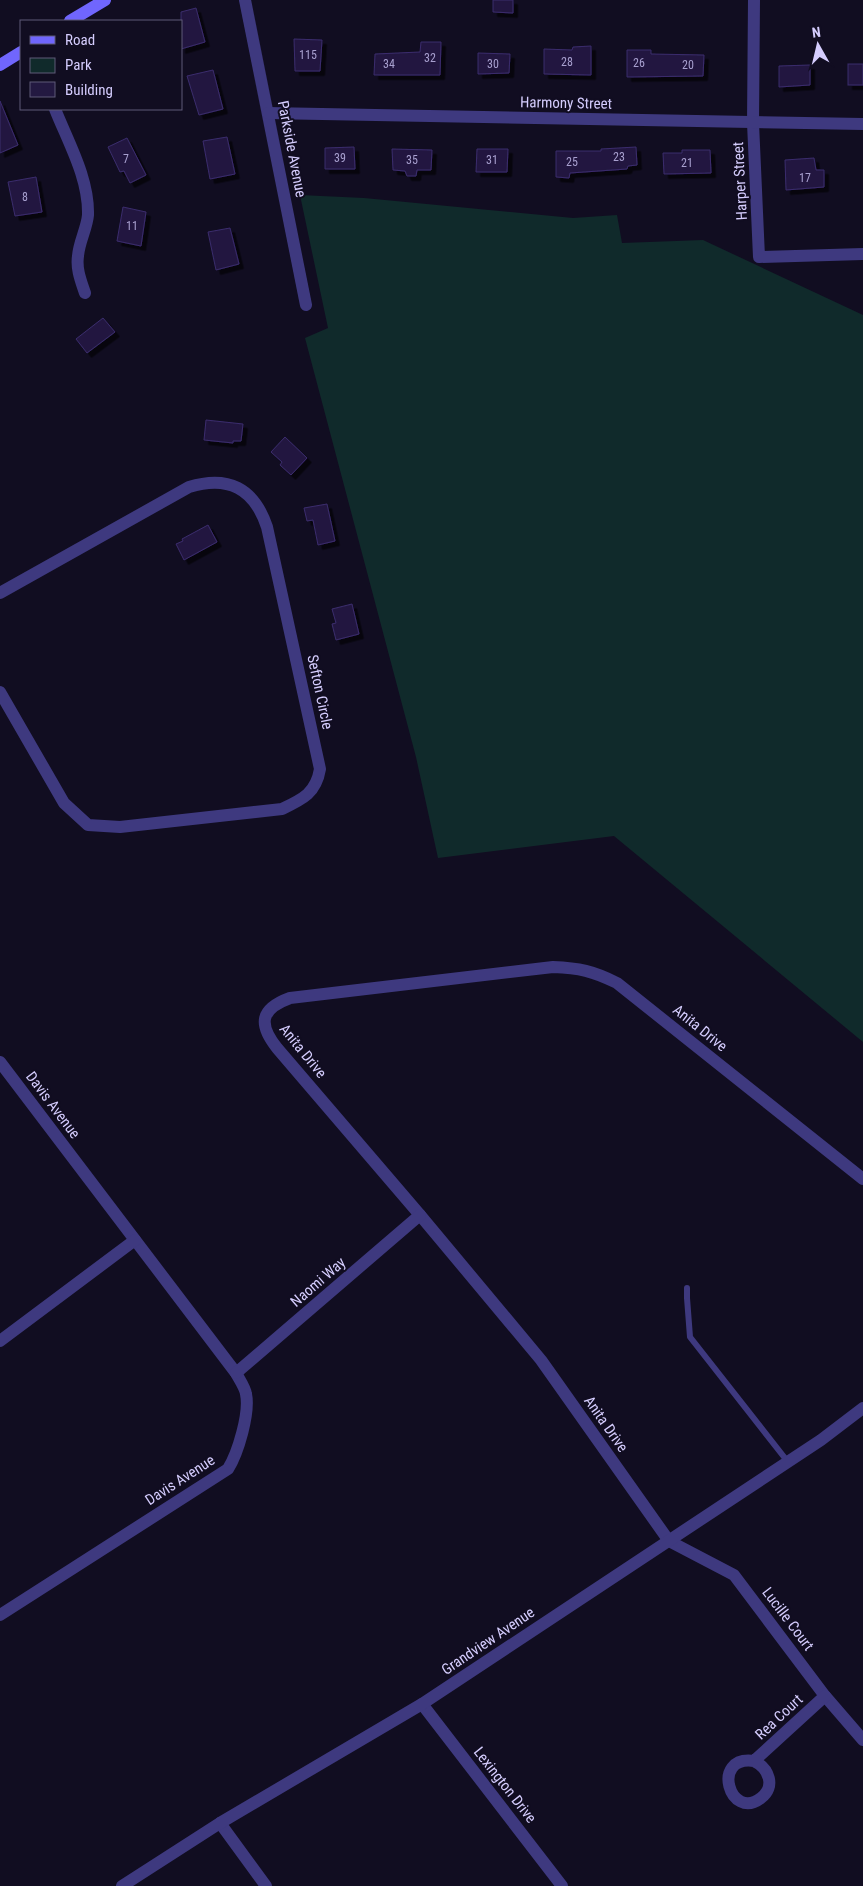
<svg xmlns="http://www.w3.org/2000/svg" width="863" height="1886" font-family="'Roboto Condensed',sans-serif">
<defs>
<filter id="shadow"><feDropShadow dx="4.5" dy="4.5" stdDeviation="0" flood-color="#0009"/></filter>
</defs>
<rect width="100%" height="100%" fill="#110d21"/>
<polygon fill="#102a2b" points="300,195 364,198 573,218 617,215 622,243 703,240 863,315 863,1042 614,836 438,858 416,757 305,338 328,328"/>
<g fill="#231941" stroke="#3b2c6d" filter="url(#shadow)">
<polygon points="493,0 513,0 513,13 493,12"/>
<polygon points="196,8 205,42 181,49 181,12"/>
<polygon points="294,39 322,40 320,71 295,71"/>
<polygon points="421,42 441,42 440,75 374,75 375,54 420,52"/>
<polygon points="591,46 591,75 544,74 544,49 572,50 573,47"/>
<polygon points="627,50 651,50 651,54 704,55 703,76 627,77"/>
<polygon points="478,53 510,54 509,73 478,74"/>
<rect x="848" y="64" width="15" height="21"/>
<polygon points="810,65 810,85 779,87 779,66"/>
<polygon points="213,70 223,109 199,115 187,76"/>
<polygon points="0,101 18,145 0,153"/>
<polygon points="227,137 235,174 210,179 203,141"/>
<polygon points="127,138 146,175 130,183 124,171 120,172 108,147"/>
<polygon points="354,147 355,169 325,169 325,148"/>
<polygon points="636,147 637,165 628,166 627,169 570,173 569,178 556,177 556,151 601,151 601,149"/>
<polygon points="392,149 432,150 431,170 417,170 416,176 407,176 405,171 393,170"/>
<polygon points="477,149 508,149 507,172 476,172"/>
<polygon points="682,150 710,150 711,173 664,174 663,153 682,153"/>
<polygon points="814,158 816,170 824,170 824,187 786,190 785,160"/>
<polygon points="36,177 42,212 15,216 8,182"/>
<polygon points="123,207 146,212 141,246 117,241"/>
<polygon points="230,228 239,264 216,270 208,232"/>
<polygon points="103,318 115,332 87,353 76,339"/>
<polygon points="206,420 243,424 241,441 233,441 233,443 204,440"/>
<polygon points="285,437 307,458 291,475 280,465 282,462 271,452"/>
<polygon points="327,504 335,541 318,545 313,520 307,521 304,508"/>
<polygon points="208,525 217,542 184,560 176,544 183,541 182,539"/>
<polygon points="352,604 359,634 336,640 332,624 336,623 332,609"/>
</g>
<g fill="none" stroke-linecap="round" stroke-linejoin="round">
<polyline stroke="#3e397f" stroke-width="6" points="687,1288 687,1298 690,1337 788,1462"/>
<g stroke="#3e397f" stroke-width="12">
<polyline points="245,0 306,305"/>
<polyline points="754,0 753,123 759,257 863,254"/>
<path d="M55,109C68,142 89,178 88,215C87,228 79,242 78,256C76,269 81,281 85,293"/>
<polyline points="268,113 863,124"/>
<path d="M0,593L189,487C228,475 254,488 267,527L320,769C316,793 303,799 282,809L120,827L88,825L64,803L0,692"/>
<path d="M0,1062L236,1373C239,1379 245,1387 246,1394C250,1413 238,1453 228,1469L0,1615"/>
<path d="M863,1179L617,983C593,971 579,968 553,967L290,998C260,1009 258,1024 277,1048L420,1215L541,1360L669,1541L734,1575L825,1696L863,1740"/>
<polyline points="0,1341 135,1240"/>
<polyline points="236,1373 420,1215"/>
<polyline points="422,1704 562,1886"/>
<path d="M754,1761C769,1768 776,1787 761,1798C730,1822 710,1755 754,1761L825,1696"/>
<polyline points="220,1823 266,1886"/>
<polyline points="122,1886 220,1823 422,1704 821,1440 863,1408"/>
</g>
<g stroke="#7066fd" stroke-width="12">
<polyline points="70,21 105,0"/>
<polyline points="0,65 21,52"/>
</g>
</g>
<g text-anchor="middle" stroke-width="4" stroke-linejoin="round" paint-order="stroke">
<g font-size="12" fill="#a8a0cf">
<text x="308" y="59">115</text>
<text x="430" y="62">32</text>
<text x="567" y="66">28</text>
<text x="639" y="67">26</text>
<text x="389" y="68">34</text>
<text x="493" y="68">30</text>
<text x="688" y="69">20</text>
<text x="619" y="161">23</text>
<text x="340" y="162">39</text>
<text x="126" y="163">7</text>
<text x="412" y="164">35</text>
<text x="492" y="164">31</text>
<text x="572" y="166">25</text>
<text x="687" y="167">21</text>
<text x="805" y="182">17</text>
<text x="25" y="201">8</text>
<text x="132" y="230">11</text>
</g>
<g font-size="15" fill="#d5cdfe" stroke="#110d21">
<text transform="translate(566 103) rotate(1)" y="5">Harmony Street</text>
<text transform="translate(292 149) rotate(79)" y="5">Parkside Avenue</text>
<text transform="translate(740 181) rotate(-93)" y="5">Harper Street</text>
<text transform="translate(320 692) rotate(78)" y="5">Sefton Circle</text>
<text transform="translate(700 1028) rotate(39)" y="5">Anita Drive</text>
<text transform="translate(303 1051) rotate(51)" y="5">Anita Drive</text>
<text transform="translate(53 1105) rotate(53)" y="5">Davis Avenue</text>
<text transform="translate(318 1282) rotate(-41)" y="5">Naomi Way</text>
<text transform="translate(606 1424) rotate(55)" y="5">Anita Drive</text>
<text transform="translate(180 1480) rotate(-33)" y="5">Davis Avenue</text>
<text transform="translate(788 1619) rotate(53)" y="5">Lucille Court</text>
<text transform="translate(488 1641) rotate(-34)" y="5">Grandview Avenue</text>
<text transform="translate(779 1717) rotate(-43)" y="5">Rea Court</text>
<text transform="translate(505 1785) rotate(52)" y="5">Lexington Drive</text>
</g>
</g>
<rect x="20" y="20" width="162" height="90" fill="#110d21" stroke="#5f5a79"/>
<rect x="30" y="36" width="25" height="8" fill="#7066fd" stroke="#5f5a79"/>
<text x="65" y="45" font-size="15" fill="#d5cdfe">Road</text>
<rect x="30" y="58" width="25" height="15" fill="#102a2b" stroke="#5f5a79"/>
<text x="65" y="70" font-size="15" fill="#d5cdfe">Park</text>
<rect x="30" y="82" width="25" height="15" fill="#231941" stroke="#5f5a79"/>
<text x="65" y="95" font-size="15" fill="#d5cdfe">Building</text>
<g transform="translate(818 45) rotate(352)" stroke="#110d21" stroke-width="4" paint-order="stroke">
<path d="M0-4L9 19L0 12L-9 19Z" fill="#d5cdfe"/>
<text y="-8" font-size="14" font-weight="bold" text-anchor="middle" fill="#d5cdfe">N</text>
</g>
</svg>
